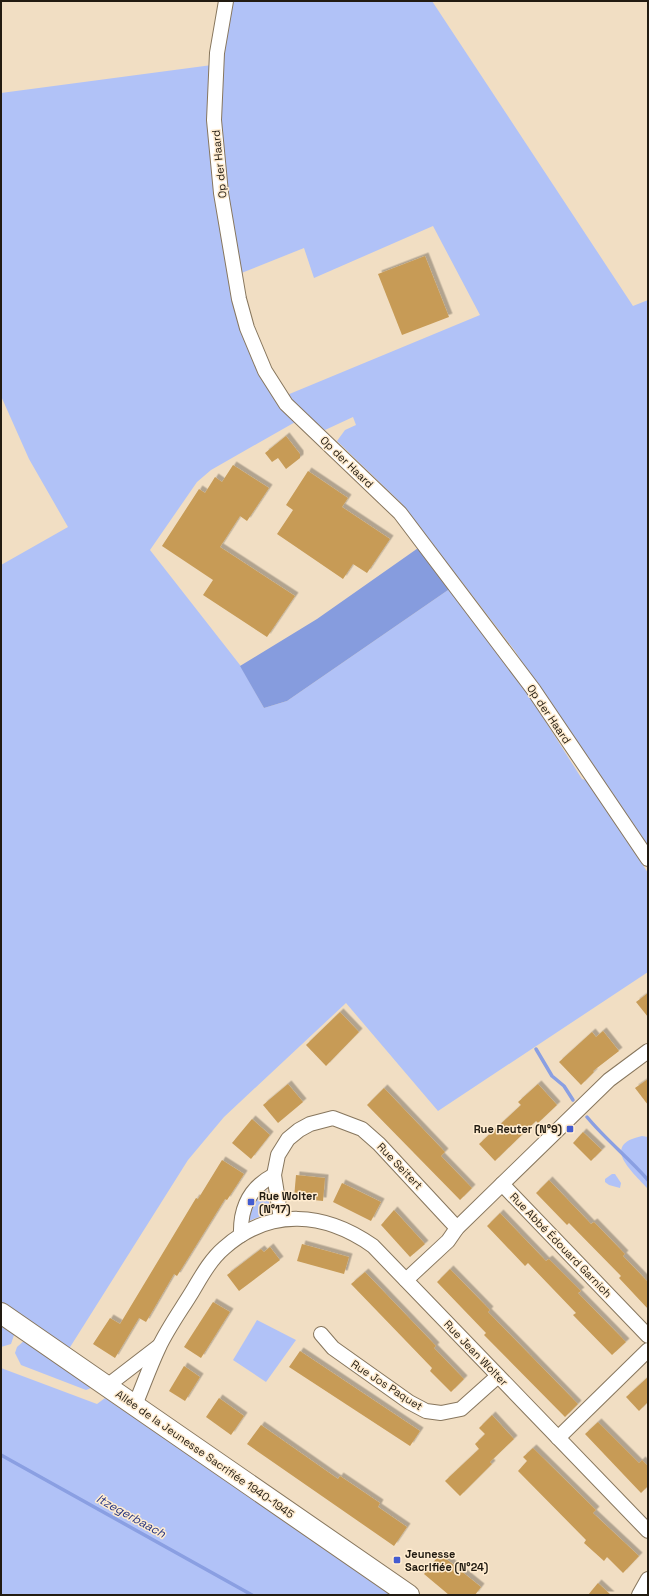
<svg xmlns="http://www.w3.org/2000/svg" width="649" height="1596" font-family="'Space Grotesk',sans-serif">
<defs>
<filter id="shadow"><feDropShadow dx="3.5" dy="-3.5" stdDeviation="0" flood-color="#0004"/></filter>
</defs>
<rect width="100%" height="100%" fill="#f1dec3"/>
<g fill="#b1c2f7">
<polygon points="230,1 432,1 633,306 648,300 648,850 542,695 515,651 401,503 337,441 345,430 356,425 353,417 325,430 312,420 287,395 480,315 433,226 314,278 304,248 239,274 222,160 218,105"/>
<polygon points="212,65 243,327 297,421 211,470 197,482 150,550 240,665 264,708 287,701 451,588 518,678 582,779 589,781 648,873 648,972 438,1111 346,1003 224,1117 188,1160 67,1352 25,1323 14,1335 11,1344 1,1347 1,565 68,527 29,459 1,396 1,93"/>
<path d="M642,1136L648,1137V1189C632,1171 600,1145 642,1136Z"/>
<polygon points="612,1174 615,1174 621,1183 620,1188 609,1185 605,1182 605,1179"/>
<path d="M265,1190L267,1192L270,1207L266,1214L249,1221C250,1209 252,1194 265,1190Z"/>
<polygon points="257,1320 296,1340 266,1382 233,1360"/>
<polygon points="25,1340 91,1388 86,1390 21,1365 15,1353 17,1347"/>
<polygon points="1,1368 97,1404 105,1398 371,1577 394,1595 1,1595"/>
</g>
<polygon fill="#869cde" points="421,546 451,588 287,701 264,708 240,666 317,619"/>
<g fill="none" stroke-linecap="round" stroke-linejoin="round">
<g stroke="#8a9fe2" stroke-width="3.5">
<polyline points="536,1049 552,1076 564,1086 573,1100"/>
<path d="M587,1117C606,1140 629,1158 648,1180"/>
<polyline points="1,1455 252,1595"/>
</g>
</g>
<g fill="#c79b56" filter="url(#shadow)">
<polygon points="425,256 449,317 402,335 378,274"/>
<polygon points="286,436 300,454 300,458 286,469 278,458 272,462 265,453"/>
<polygon points="233,465 269,488 247,521 240,516 220,547 295,596 267,637 203,595 213,580 162,546 199,489 205,493 215,477 222,482"/>
<polygon points="308,471 348,498 342,507 390,539 367,573 353,564 343,579 277,534 293,510 286,505"/>
<polygon points="648,993 648,1017 636,1002"/>
<polygon points="340,1012 359,1032 326,1066 306,1045"/>
<polygon points="603,1031 619,1051 593,1071 594,1072 581,1085 559,1062 592,1032 596,1037"/>
<polygon points="648,1079 648,1105 635,1088"/>
<polygon points="288,1084 303,1102 278,1123 263,1105"/>
<polygon points="538,1084 557,1105 538,1123 536,1121 495,1161 479,1144 521,1105 518,1102"/>
<polygon points="384,1088 445,1152 441,1156 472,1188 460,1200 367,1105"/>
<polygon points="252,1119 270,1135 251,1159 232,1143"/>
<polygon points="583,1132 602,1150 591,1161 573,1143"/>
<polygon points="222,1160 244,1174 227,1200 225,1199 177,1276 174,1274 146,1322 139,1318 115,1358 93,1344 110,1318 120,1324 196,1198 198,1199"/>
<polygon points="296,1175 325,1178 323,1201 294,1198"/>
<polygon points="549,1180 591,1224 594,1222 625,1254 623,1256 648,1282 648,1309 619,1278 621,1276 569,1223 567,1225 536,1193"/>
<polygon points="342,1183 381,1202 371,1221 333,1202"/>
<polygon points="394,1210 425,1244 410,1257 381,1225"/>
<polygon points="500,1213 546,1261 549,1259 581,1291 578,1293 626,1342 612,1355 573,1315 576,1313 528,1263 525,1266 487,1226"/>
<polygon points="302,1244 349,1257 344,1274 297,1261"/>
<polygon points="270,1247 280,1260 239,1291 227,1275 261,1249 264,1252"/>
<polygon points="450,1269 490,1310 488,1312 578,1404 565,1417 484,1335 486,1333 437,1282"/>
<polygon points="365,1272 436,1346 434,1348 464,1379 451,1392 430,1371 432,1368 351,1284"/>
<polygon points="213,1302 230,1312 201,1358 184,1347"/>
<polygon points="300,1351 420,1431 410,1446 289,1367"/>
<polygon points="184,1366 200,1377 185,1401 169,1391"/>
<polygon points="648,1377 648,1402 639,1411 626,1397"/>
<polygon points="219,1398 244,1416 231,1435 206,1417"/>
<polygon points="492,1415 514,1439 490,1462 492,1464 460,1496 445,1481 479,1449 475,1444 485,1434 479,1428"/>
<polygon points="598,1422 639,1463 642,1460 648,1466 648,1486 641,1493 585,1434"/>
<polygon points="261,1425 338,1479 340,1476 380,1503 378,1507 407,1527 394,1546 247,1444"/>
<polygon points="533,1448 596,1510 593,1513 639,1556 623,1573 607,1557 604,1561 584,1543 586,1540 518,1471 527,1461 523,1457"/>
<polygon points="440,1554 481,1587 475,1595 449,1595 424,1574"/>
<polygon points="598,1583 611,1595 588,1595"/>
</g>
<g fill="none" stroke-linecap="round" stroke-linejoin="round">
<defs>
<g id="street">
<polyline points="226,1 217,53 214,120 221,193 239,299 247,328 265,371 286,404 400,513 533,689 648,859"/>
<polyline points="502,1184 648,1336"/>
<polyline points="281,1219 274,1175 278,1155 288,1139 299,1130 310,1124 333,1118 362,1129 379,1144 457,1228"/>
<path d="M241,1235C240,1208 249,1188 274,1175"/>
<polyline points="406,1280 448,1241 457,1228 609,1080 648,1051"/>
<polyline points="321,1334 333,1348 409,1402 426,1411 441,1413 461,1409 498,1376"/>
<polyline points="107,1386 159,1346"/>
<path d="M135,1405C143,1386 150,1366 159,1347C168,1328 181,1310 192,1292C201,1277 210,1260 224,1248C270,1207 325,1212 373,1246L648,1531"/>
<polyline points="558,1438 648,1350"/>
<polyline points="639,1595 648,1579"/>
</g>
<polyline id="secondary" points="1,1313 409,1595"/>
</defs>
<use href="#street" stroke="#87765d" stroke-width="16"/>
<use href="#secondary" stroke="#87765d" stroke-width="22"/>
<use href="#street" stroke="#fff" stroke-width="14"/>
<use href="#secondary" stroke="#fff" stroke-width="20"/>
</g>
<g fill="#445cd0" stroke="#ffecd0" stroke-width="1.5">
<rect x="566" y="1125" width="8" height="8" rx="2"/>
<rect x="247" y="1198" width="8" height="8" rx="2"/>
<rect x="393" y="1556" width="8" height="8" rx="2"/>
</g>
<g text-anchor="middle" stroke-width="3" stroke-linejoin="round" paint-order="stroke">
<g font-size="11" fill="#221b11" stroke="#ffecd0">
<text transform="translate(219 164) rotate(-96)" y="4">Op der Haard</text>
<text transform="translate(347 462) rotate(44)" y="4">Op der Haard</text>
<text transform="translate(549 714) rotate(56)" y="4">Op der Haard</text>
<text transform="translate(400 1166) rotate(46)" y="4">Rue Seitert</text>
<text transform="translate(561 1245) rotate(46)" y="4">Rue Abbé Édouard Garnich</text>
<text transform="translate(476 1353) rotate(46)" y="4">Rue Jean Wolter</text>
<text transform="translate(387 1385) rotate(33)" y="4">Rue Jos Paquet</text>
<text transform="translate(205 1454) rotate(35)" y="4">Allée de la Jeunesse Sacrifiée 1940-1945</text>
</g>
<g font-size="11" font-weight="bold" fill="#221b11" stroke="#ffecd0" text-anchor="start">
<text x="562" y="1133" text-anchor="end">Rue Reuter (N°9)</text>
<text x="259" y="1200">Rue Wolter<tspan x="259" dy="13">(N°17)</tspan></text>
<text x="405" y="1558">Jeunesse<tspan x="405" dy="13">Sacrifiée (N°24)</tspan></text>
</g>
<g font-size="12" font-style="italic" fill="#253481" stroke="#ffecd0">
<text transform="translate(131 1516) rotate(29)" y="4">Itzegerbaach</text>
</g>
</g>
<rect width="649" height="1596" fill="none" stroke="#221b11" stroke-width="4"/>
</svg>
